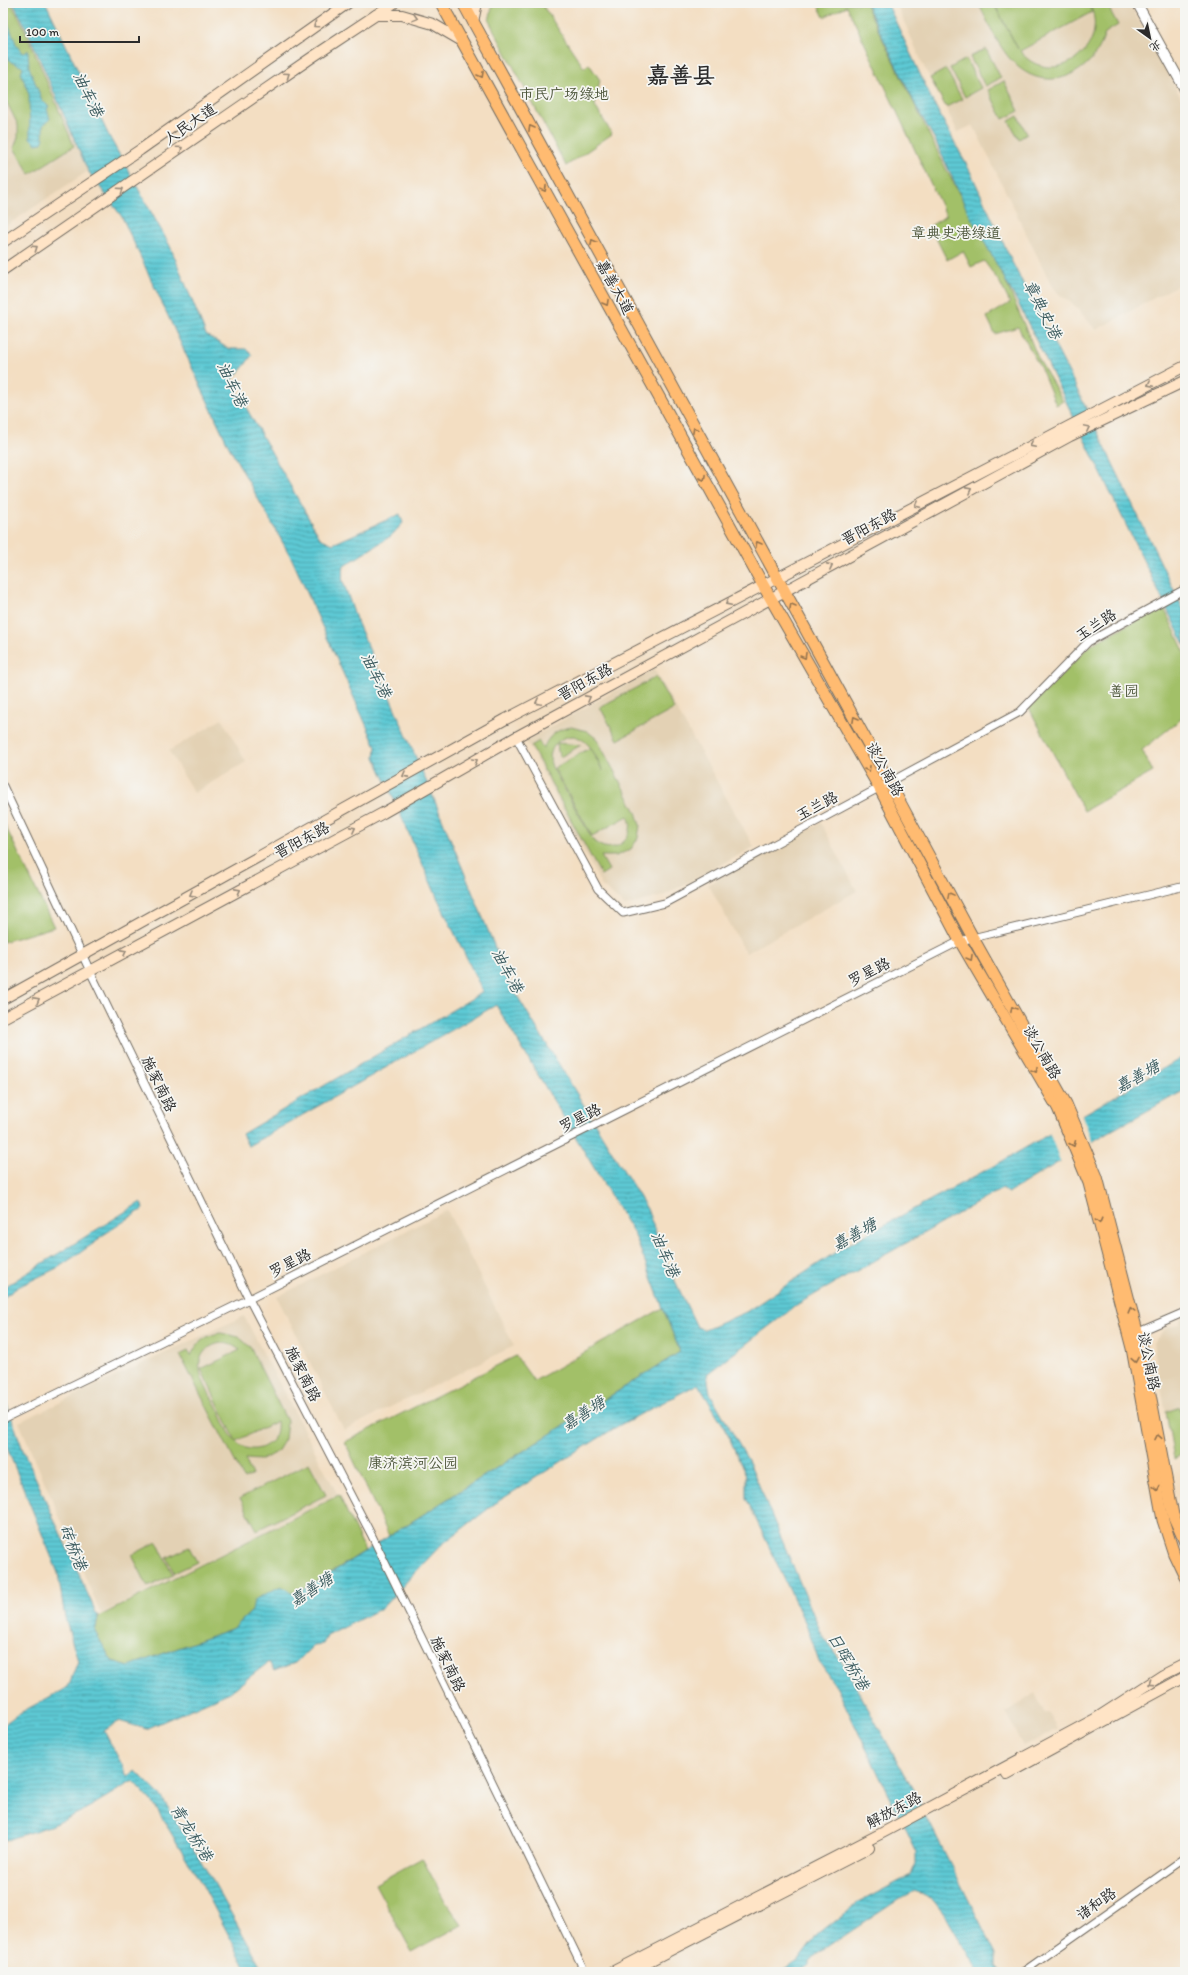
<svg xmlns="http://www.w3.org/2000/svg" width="1188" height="1975" font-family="Itim,'LXGW WenKai TC',sans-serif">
<defs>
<pattern id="water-rules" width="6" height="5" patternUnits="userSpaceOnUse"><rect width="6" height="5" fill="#5dc9d4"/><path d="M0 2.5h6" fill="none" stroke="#4da3ac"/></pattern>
</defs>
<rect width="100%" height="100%" fill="#f6f6f2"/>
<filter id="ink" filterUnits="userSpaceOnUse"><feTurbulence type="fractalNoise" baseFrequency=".025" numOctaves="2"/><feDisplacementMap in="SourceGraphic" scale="8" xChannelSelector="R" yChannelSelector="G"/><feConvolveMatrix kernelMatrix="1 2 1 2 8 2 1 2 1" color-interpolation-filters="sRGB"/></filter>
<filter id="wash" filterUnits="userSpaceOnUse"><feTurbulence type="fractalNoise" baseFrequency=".012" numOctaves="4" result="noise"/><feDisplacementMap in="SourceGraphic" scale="16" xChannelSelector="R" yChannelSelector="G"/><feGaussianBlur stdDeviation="0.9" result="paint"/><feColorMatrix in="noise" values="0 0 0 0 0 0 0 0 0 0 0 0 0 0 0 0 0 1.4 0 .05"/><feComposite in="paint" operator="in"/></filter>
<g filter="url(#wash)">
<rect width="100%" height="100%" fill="#f3dec2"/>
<g fill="#e3d1b4">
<polygon points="3,3 13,3 25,25 88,171 3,228"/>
<polygon points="896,3 1129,3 1185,105 1185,281 1096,330 1074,305 1059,294 1051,284 973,125 958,132 923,65"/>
<polygon points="654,669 754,847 663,896 625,906 602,886 526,741"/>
<polygon points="222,719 246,762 194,793 169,751"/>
<polygon points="821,823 857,891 746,953 708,884"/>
<polygon points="447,1210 514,1346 344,1430 277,1297"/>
<polygon points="244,1316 338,1495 101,1614 19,1422"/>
<polygon points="1185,1317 1185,1453 1174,1459 1153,1343 1165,1329 1181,1323 1180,1319"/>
<polygon points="1035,1693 1045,1714 1049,1713 1058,1728 1024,1746 1006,1713"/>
</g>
<g fill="#a2c068" stroke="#66764a" fill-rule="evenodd">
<polygon points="3,3 11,3 23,25 74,146 30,174 14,148 18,137 18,125 3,95"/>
<polygon points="493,3 541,3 584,68 589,64 600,80 595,106 612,134 566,166 489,21"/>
<polygon points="817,3 865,3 947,171 1004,277 1039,360 1063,401 1056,405 1042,371 1018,327 995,334 987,317 1010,303 1000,283 984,261 971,267 963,251 947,260 930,226 946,216 847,6 824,17"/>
<path d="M978,3H993L1018,49L994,3H1087L1092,12L1020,51C1051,91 1113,49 1089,3H1106L1118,25L1105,33C1095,73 1048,96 1015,64C998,48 989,23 978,3Z"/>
<polygon points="986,49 1001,78 985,86 970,57"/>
<polygon points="966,59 981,88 965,97 950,68"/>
<polygon points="946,69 962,99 946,107 930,78"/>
<polygon points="1004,81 1019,111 1003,119 988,90"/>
<polygon points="1018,116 1027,134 1019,139 1009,121"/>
<polygon points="1163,606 1185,653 1185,716 1142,750 1153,772 1084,811 1029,708 1090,645"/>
<polygon points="656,677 674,709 618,740 600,707"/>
<path d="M571,727L587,731L597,739L636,812L640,825L638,838L631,849L616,856H601L609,870L601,875L531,746L539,741L543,749C548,736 557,729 571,727ZM573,736C590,739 596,757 603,771L590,748L554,768L592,836L628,816C639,839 610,859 593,840L552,767C546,752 556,737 573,736Z"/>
<polygon points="557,743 581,745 560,757 558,752"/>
<polygon points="3,821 54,927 3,942"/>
<polygon points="663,1308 680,1352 389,1536 345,1442 516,1356 534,1381"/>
<path d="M221,1333L239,1337L250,1347L287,1421L285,1439L277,1452L261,1460L245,1459L252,1475L244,1479L180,1355L188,1351L191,1356C196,1343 207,1334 221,1333ZM224,1343L232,1345L240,1350L201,1369L236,1441L277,1421C278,1430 276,1438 269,1443C261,1450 250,1451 241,1446C230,1439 224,1421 218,1409C210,1393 190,1368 205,1351C210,1346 217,1343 224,1343Z"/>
<polygon points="1180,1407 1182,1415 1185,1415 1185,1453 1174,1459 1166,1412"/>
<polygon points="309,1463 326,1495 257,1530 240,1498"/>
<polygon points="339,1495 365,1551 295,1595 252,1611 234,1628 129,1666 112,1661 95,1632 98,1617"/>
<polygon points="157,1542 173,1575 148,1587 132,1555"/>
<polygon points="189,1547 197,1562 174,1573 167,1558"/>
<polygon points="422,1858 444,1899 462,1925 412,1952 375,1884"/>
</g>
<g fill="url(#water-rules)" stroke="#447a80">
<path d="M13,3H46L109,136L170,246L206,335L229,349H246L252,355L245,365L231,381L320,538L333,544L400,514L403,523L391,536L344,566L342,578L356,619L434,799L510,984L647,1209L668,1266L697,1327L705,1330L746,1312L845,1246L999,1163L1185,1056V1090L1105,1134L1008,1193L1002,1189L798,1304L707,1374L710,1393L750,1464L822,1635L844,1665L911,1786L996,1954V1966L1000,1972H978L947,1918L933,1900L915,1891L901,1898L823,1950L809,1962V1965L800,1972H781L797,1961L817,1935L856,1904L909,1876L916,1865V1852L837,1688L819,1662L807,1627L746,1498V1476L725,1428L698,1384L618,1426L497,1502L440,1546L382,1608L327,1636L323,1644L314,1645L295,1663L274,1671L269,1662L230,1692L146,1729L119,1721L104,1731L128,1776L136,1771L161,1796L213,1881L264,1972H248L203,1886L153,1803L133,1781C107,1796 81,1814 52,1825C36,1831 19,1835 3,1842V1725L18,1714L68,1687L78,1661L65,1618L58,1573L3,1438V1394L23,1450L98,1617L95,1632L112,1661L129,1666L234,1628L252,1611L254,1600L281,1586L296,1595L680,1352L635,1236L496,1005L248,1146L242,1134L483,992L437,897L375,757L376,747L292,559L229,447L122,217L88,171L25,25Z"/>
<polygon points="866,3 887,3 932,100 971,173 1012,262 1071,377 1185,613 1185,646 1019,305 969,214 934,138 918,110"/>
<polygon points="3,11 17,46 22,53 25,53 28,50 29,67 42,100 49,107 47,109 50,119 43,125 43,137 44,138 42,143 36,144 30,138 29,94 21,73 23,67 11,62 3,54"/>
<polygon points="141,1202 143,1209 100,1237 97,1241 59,1267 18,1287 3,1298 3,1288"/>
</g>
<polygon fill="#f3dec2" points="1081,1113 1093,1144 1061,1163 1049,1132"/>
</g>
<g filter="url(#ink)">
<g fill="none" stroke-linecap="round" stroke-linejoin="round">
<defs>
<g id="minor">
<polyline points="516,737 598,889 623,913 665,903 1020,712 1088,642 1185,589"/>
<polyline points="3,786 90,971 249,1299 372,1536 585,1972"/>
<polyline points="1134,1334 1185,1312"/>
<polyline points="3,1419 249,1299 960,941 1185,886"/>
<polyline points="1023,1972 1185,1858"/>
</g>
<polyline id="tertiary" points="1137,3 1185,90"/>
<g id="secondary">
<polyline points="376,15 402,15 433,24 462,41"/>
<polyline points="473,22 477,3"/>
<polyline points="3,242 140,150 348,3"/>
<polyline points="3,270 311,58 394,3"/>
<polyline points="3,999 506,719 1185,366"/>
<polyline points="3,1018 383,813 516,737 1070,436 1185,381"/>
<polyline points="1007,1774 1185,1677"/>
<polyline points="612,1972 884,1832 1095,1719 1163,1675 1185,1664"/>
<polyline points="628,1972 869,1848"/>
</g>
<g id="primary">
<polyline points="441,3 763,585 879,787 960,941 1058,1108 1089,1183 1132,1348 1163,1520 1174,1554 1185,1577"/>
<polyline points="463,3 889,782 973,938 1066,1104 1097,1177 1141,1347 1173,1515 1185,1542"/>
</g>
</defs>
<use href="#minor" stroke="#716a60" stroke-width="9"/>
<use href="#tertiary" stroke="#716a60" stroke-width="11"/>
<use href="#secondary" stroke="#716a60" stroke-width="12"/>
<use href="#primary" stroke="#716a60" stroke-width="13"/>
<use href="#minor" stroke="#fff" stroke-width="7"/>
<use href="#tertiary" stroke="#fff" stroke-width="9"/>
<use href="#secondary" stroke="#ffe4c6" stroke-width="10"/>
<use href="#primary" stroke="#ffbb71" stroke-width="11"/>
</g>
<defs><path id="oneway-chevron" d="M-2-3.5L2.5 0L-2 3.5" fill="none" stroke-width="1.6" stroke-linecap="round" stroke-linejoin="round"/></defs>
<g stroke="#958878">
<use href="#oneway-chevron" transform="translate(415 18) rotate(16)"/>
<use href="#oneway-chevron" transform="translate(316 25) rotate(145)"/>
<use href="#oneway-chevron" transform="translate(287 75) rotate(-35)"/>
<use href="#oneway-chevron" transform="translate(180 149) rotate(-35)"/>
<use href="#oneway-chevron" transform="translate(121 190) rotate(-34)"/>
<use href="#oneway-chevron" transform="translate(35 248) rotate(-34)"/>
<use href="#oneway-chevron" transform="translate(1150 384) rotate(153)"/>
<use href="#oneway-chevron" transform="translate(1087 428) rotate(-27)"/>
<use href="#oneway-chevron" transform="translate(1032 445) rotate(153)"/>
<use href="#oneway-chevron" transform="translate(969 490) rotate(-28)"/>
<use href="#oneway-chevron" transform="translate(917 505) rotate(153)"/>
<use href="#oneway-chevron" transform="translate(830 566) rotate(-28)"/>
<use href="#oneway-chevron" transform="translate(728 603) rotate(153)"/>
<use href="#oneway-chevron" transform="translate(588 698) rotate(-29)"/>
<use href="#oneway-chevron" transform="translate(538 702) rotate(153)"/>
<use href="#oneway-chevron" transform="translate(475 761) rotate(-30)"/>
<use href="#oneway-chevron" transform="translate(405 775) rotate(151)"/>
<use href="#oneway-chevron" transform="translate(353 829) rotate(-28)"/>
<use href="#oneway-chevron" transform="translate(238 891) rotate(-28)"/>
<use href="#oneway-chevron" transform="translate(192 894) rotate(151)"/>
<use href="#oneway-chevron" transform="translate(124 952) rotate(-28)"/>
<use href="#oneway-chevron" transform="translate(37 1000) rotate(-29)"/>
<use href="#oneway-chevron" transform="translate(1151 1683) rotate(146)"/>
</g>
<g stroke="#95734e">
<use href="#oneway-chevron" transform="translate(481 75) rotate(61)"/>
<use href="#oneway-chevron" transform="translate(531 128) rotate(-119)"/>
<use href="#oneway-chevron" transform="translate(544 189) rotate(61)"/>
<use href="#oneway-chevron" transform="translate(593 242) rotate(-119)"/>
<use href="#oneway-chevron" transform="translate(606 303) rotate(61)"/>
<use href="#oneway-chevron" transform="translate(695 430) rotate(-119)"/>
<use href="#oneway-chevron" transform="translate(703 478) rotate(61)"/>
<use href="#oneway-chevron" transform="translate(758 544) rotate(-119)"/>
<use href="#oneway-chevron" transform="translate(792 606) rotate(-119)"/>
<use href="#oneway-chevron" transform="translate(804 656) rotate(60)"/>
<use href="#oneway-chevron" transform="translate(855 719) rotate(-119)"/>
<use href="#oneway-chevron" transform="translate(868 769) rotate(60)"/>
<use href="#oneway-chevron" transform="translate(950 895) rotate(-118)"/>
<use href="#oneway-chevron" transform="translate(970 958) rotate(60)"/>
<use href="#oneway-chevron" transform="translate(1013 1009) rotate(-119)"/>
<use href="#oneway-chevron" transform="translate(1035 1070) rotate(60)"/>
<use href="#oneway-chevron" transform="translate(1073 1144) rotate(67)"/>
<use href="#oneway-chevron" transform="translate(1099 1221) rotate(75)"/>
<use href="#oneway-chevron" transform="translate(1131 1310) rotate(-105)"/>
<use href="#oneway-chevron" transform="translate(1135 1360) rotate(80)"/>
<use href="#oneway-chevron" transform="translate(1158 1437) rotate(-101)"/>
<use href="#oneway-chevron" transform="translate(1157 1488) rotate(80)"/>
</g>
</g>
<g text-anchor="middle" stroke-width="3.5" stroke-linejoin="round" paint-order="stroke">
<g font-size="15" fill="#4f583d" stroke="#f6f6f2">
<text x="564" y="99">市民广场绿地</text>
<text x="956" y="238">章典史港绿道</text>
<text x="1124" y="696">善园</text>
<text x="413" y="1468">康济滨河公园</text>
</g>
<g font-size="15" fill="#2b2b2b" stroke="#f6f6f2">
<text transform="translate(190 124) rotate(-35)" y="5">人民大道</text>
<text transform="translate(615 287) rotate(61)" y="5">嘉善大道</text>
<text transform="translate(869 527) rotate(-28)" y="5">晋阳东路</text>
<text transform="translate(1096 625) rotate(-33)" y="5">玉兰路</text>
<text transform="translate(585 682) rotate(-29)" y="5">晋阳东路</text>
<text transform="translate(885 769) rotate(61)" y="5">谈公南路</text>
<text transform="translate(817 806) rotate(-28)" y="5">玉兰路</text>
<text transform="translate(302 840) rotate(-28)" y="5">晋阳东路</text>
<text transform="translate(869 972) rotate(-27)" y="5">罗星路</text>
<text transform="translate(1042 1052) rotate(60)" y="5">谈公南路</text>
<text transform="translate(159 1084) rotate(64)" y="5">施家南路</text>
<text transform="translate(580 1118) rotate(-27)" y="5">罗星路</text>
<text transform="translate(290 1263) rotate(-27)" y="5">罗星路</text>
<text transform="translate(1149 1361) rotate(79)" y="5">谈公南路</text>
<text transform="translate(303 1374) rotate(63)" y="5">施家南路</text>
<text transform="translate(448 1664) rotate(64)" y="5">施家南路</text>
<text transform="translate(894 1810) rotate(-28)" y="5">解放东路</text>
<text transform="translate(1096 1904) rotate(-35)" y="5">诸和路</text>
</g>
<g font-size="16" font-style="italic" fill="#3a5a5e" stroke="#f6f6f2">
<text transform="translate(89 94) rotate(64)" y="6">油车港</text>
<text transform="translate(1043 309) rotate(63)" y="6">章典史港</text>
<text transform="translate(233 384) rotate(64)" y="6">油车港</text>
<text transform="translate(377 675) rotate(64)" y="6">油车港</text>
<text transform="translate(508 970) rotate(62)" y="6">油车港</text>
<text transform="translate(1137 1076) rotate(-29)" y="6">嘉善塘</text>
<text transform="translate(854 1234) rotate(-29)" y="6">嘉善塘</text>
<text transform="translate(666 1254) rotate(67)" y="6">油车港</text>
<text transform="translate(583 1413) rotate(-33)" y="6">嘉善塘</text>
<text transform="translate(74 1547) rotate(69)" y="6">砖桥港</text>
<text transform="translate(311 1589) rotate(-33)" y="6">嘉善塘</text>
<text transform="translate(849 1661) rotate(59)" y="6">日晖桥港</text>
<text transform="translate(192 1832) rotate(58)" y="6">青龙桥港</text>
</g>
<g font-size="23" font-weight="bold" fill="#2b2b2b" stroke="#f6f6f2">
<text x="681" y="83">嘉善县</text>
</g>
</g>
<rect width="1188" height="1975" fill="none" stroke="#f6f6f2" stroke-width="16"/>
<g transform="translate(1150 38) rotate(147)" stroke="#f6f6f2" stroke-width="3" paint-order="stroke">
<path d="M0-3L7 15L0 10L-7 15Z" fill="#2b2b2b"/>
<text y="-6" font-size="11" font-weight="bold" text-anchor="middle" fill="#2b2b2b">北</text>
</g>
<path d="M20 36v6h119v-6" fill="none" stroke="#2b2b2b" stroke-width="2"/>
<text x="26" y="36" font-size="12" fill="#2b2b2b" stroke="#f6f6f2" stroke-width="3" paint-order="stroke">100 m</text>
</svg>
